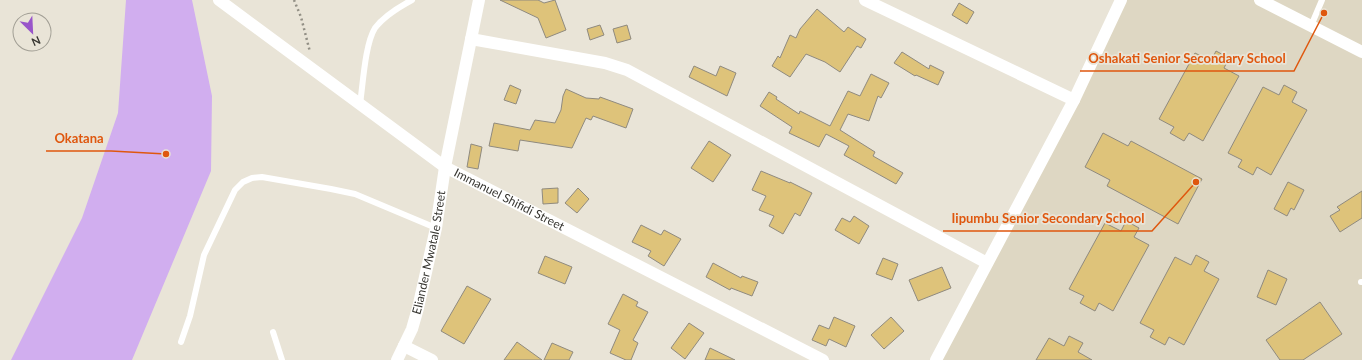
<svg xmlns="http://www.w3.org/2000/svg" width="1362" height="360" font-family="Lato,sans-serif">
<rect width="100%" height="100%" fill="#e9e4d7"/>
<polygon fill="#ded7c3" points="1121,0 1362,0 1362,360 936,360"/>
<polygon fill="#d1aeef" points="126,0 192,0 212,96 211,171 132,360 11,360 82,218 118,113"/>
<g fill="#dec37a" stroke="#8f8a7f">
<polygon points="500,0 538,0 544,3 555,0 566,30 546,38 538,18"/>
<polygon points="959,3 974,12 967,24 952,15"/>
<polygon points="817,9 844,32 848,27 866,39 861,48 857,46 840,72 825,62 806,54 790,77 772,66 778,56 780,58 790,35 796,38 800,29"/>
<polygon points="600,25 604,35 590,40 587,29"/>
<polygon points="627,25 631,39 617,43 613,29"/>
<polygon points="1216,51 1229,58 1224,68 1239,76 1203,141 1189,133 1184,141 1170,133 1174,127 1159,119 1195,53 1211,61"/>
<polygon points="902,52 929,69 930,65 944,72 938,85 916,75 915,76 894,63"/>
<polygon points="694,66 716,76 720,66 736,73 727,96 689,77"/>
<polygon points="871,74 889,83 881,98 878,96 869,121 848,114 840,130 875,152 873,156 903,173 896,184 844,155 849,146 826,134 819,147 789,133 792,127 760,106 769,92 777,97 776,99 799,114 800,111 830,126 848,91 860,96"/>
<polygon points="510,85 521,90 516,104 504,100"/>
<polygon points="1284,85 1297,92 1292,102 1307,110 1271,175 1257,167 1253,175 1238,167 1242,160 1228,153 1263,87 1279,95"/>
<polygon points="566,89 586,98 599,99 600,97 633,109 626,128 593,116 591,120 586,118 572,148 520,140 518,151 489,146 494,123 530,130 535,120 555,123 561,110 563,96"/>
<polygon points="1103,133 1128,146 1131,141 1202,179 1178,224 1107,186 1110,180 1085,167"/>
<polygon points="709,141 731,155 713,182 691,168"/>
<polygon points="471,144 482,147 478,169 467,167"/>
<polygon points="761,171 790,183 790,182 812,193 800,216 795,213 783,234 769,226 774,216 759,210 766,196 752,190"/>
<polygon points="1288,182 1304,190 1294,210 1291,208 1287,216 1274,209"/>
<polygon points="558,188 558,203 543,204 542,189"/>
<polygon points="578,188 589,199 577,213 565,203"/>
<polygon points="1362,191 1362,218 1340,232 1330,216 1340,210 1337,207"/>
<polygon points="854,216 869,226 859,244 835,230 842,218 850,222"/>
<polygon points="1126,221 1139,228 1134,237 1149,245 1113,311 1099,303 1095,311 1080,303 1084,296 1069,289 1105,223 1121,231"/>
<polygon points="641,225 661,235 664,230 681,239 664,266 648,256 651,251 632,242"/>
<polygon points="1196,255 1209,262 1204,271 1219,279 1184,345 1169,337 1165,345 1150,337 1154,330 1140,323 1175,257 1191,265"/>
<polygon points="545,256 572,267 565,284 538,273"/>
<polygon points="883,258 898,264 892,280 876,274"/>
<polygon points="713,263 741,278 742,276 758,282 752,296 731,288 730,290 706,277"/>
<polygon points="942,267 951,288 918,301 909,280"/>
<polygon points="1268,270 1287,279 1276,305 1257,297"/>
<polygon points="467,286 491,299 464,344 441,331"/>
<polygon points="623,294 638,302 636,306 648,312 633,340 638,343 631,360 626,360 610,353 620,330 608,324"/>
<polygon points="1320,302 1342,334 1303,360 1280,360 1266,340"/>
<polygon points="834,317 855,326 846,347 829,339 826,346 812,340 819,325 829,329"/>
<polygon points="891,317 904,331 884,349 871,335"/>
<polygon points="689,323 704,333 685,359 671,348"/>
<polygon points="1069,336 1083,343 1078,352 1092,360 1036,360 1049,338 1064,346"/>
<polygon points="517,342 542,360 504,360"/>
<polygon points="552,343 573,352 569,360 544,360"/>
<polygon points="710,348 735,360 705,360"/>
</g>
<g fill="none" stroke-linecap="round" stroke-linejoin="round">
<polyline stroke="#928f85" stroke-width="2.5" stroke-dasharray="2 3" stroke-linecap="butt" points="294,0 301,17 310,52"/>
<g stroke="#fff" stroke-width="6">
<polyline points="1311,26 1322,0"/>
<path d="M360,104C363,84 365,44 375,28C384,16 399,7 412,0"/>
<polyline points="1361,282 1362,282"/>
<polyline points="273,332 282,360"/>
<polyline points="181,342 190,316 204,255 235,190 243,182 252,178 262,177 331,189 355,194 436,228"/>
</g>
<g stroke="#fff" stroke-width="12">
<path id="s1" d="M219,0L445,167L823,360"/>
<polyline points="865,0 1074,100"/>
<polyline points="1260,0 1362,52"/>
<polyline points="471,39 605,63 627,70 987,263"/>
<polyline points="404,346 432,360"/>
<path id="s2" d="M397,360L412,329L418,308L436,228L445,167L479,0"/>
<polyline points="936,360 1074,100 1121,0"/>
</g>
</g>
<g text-anchor="middle" stroke-width="3.5" stroke-linejoin="round" paint-order="stroke">
<g font-size="12" fill="#363530" stroke="#e9e4d7">
<text dy="4" stroke="none"><textPath href="#s1" startOffset="353">Immanuel Shifidi Street</textPath></text>
<text dy="4" stroke="none"><textPath href="#s2" startOffset="113">Eliander Mwatale Street</textPath></text>
</g>
</g>
<path fill="none" stroke="#df570e" stroke-width="1.5" d="M1324 13L1294 71H1080M166 154L111 151H46M1196 182L1152 231H943"/>
<g fill="#df570e" stroke="#e9e4d7" stroke-width="1.5">
<circle cx="1324" cy="13" r="4"/>
<circle cx="166" cy="154" r="4"/>
<circle cx="1196" cy="182" r="4"/>
</g>
<g font-size="13" text-anchor="middle" font-weight="bold" fill="#df570e" stroke="#e9e4d7" stroke-width="3.5" stroke-linejoin="round" paint-order="stroke">
<text x="1187" y="63">Oshakati Senior Secondary School</text>
<text x="79" y="143">Okatana</text>
<text x="1048" y="223">Iipumbu Senior Secondary School</text>
</g>
<g transform="translate(32 32) rotate(156)"><circle r="19" fill="#e9e4d7" stroke="#a19e94"/>
<path d="M0-3L7 15L0 10L-7 15Z" fill="#9955ca"/>
<text y="-6" font-size="11" font-weight="bold" text-anchor="middle" fill="#363530">N</text>
</g>
</svg>
